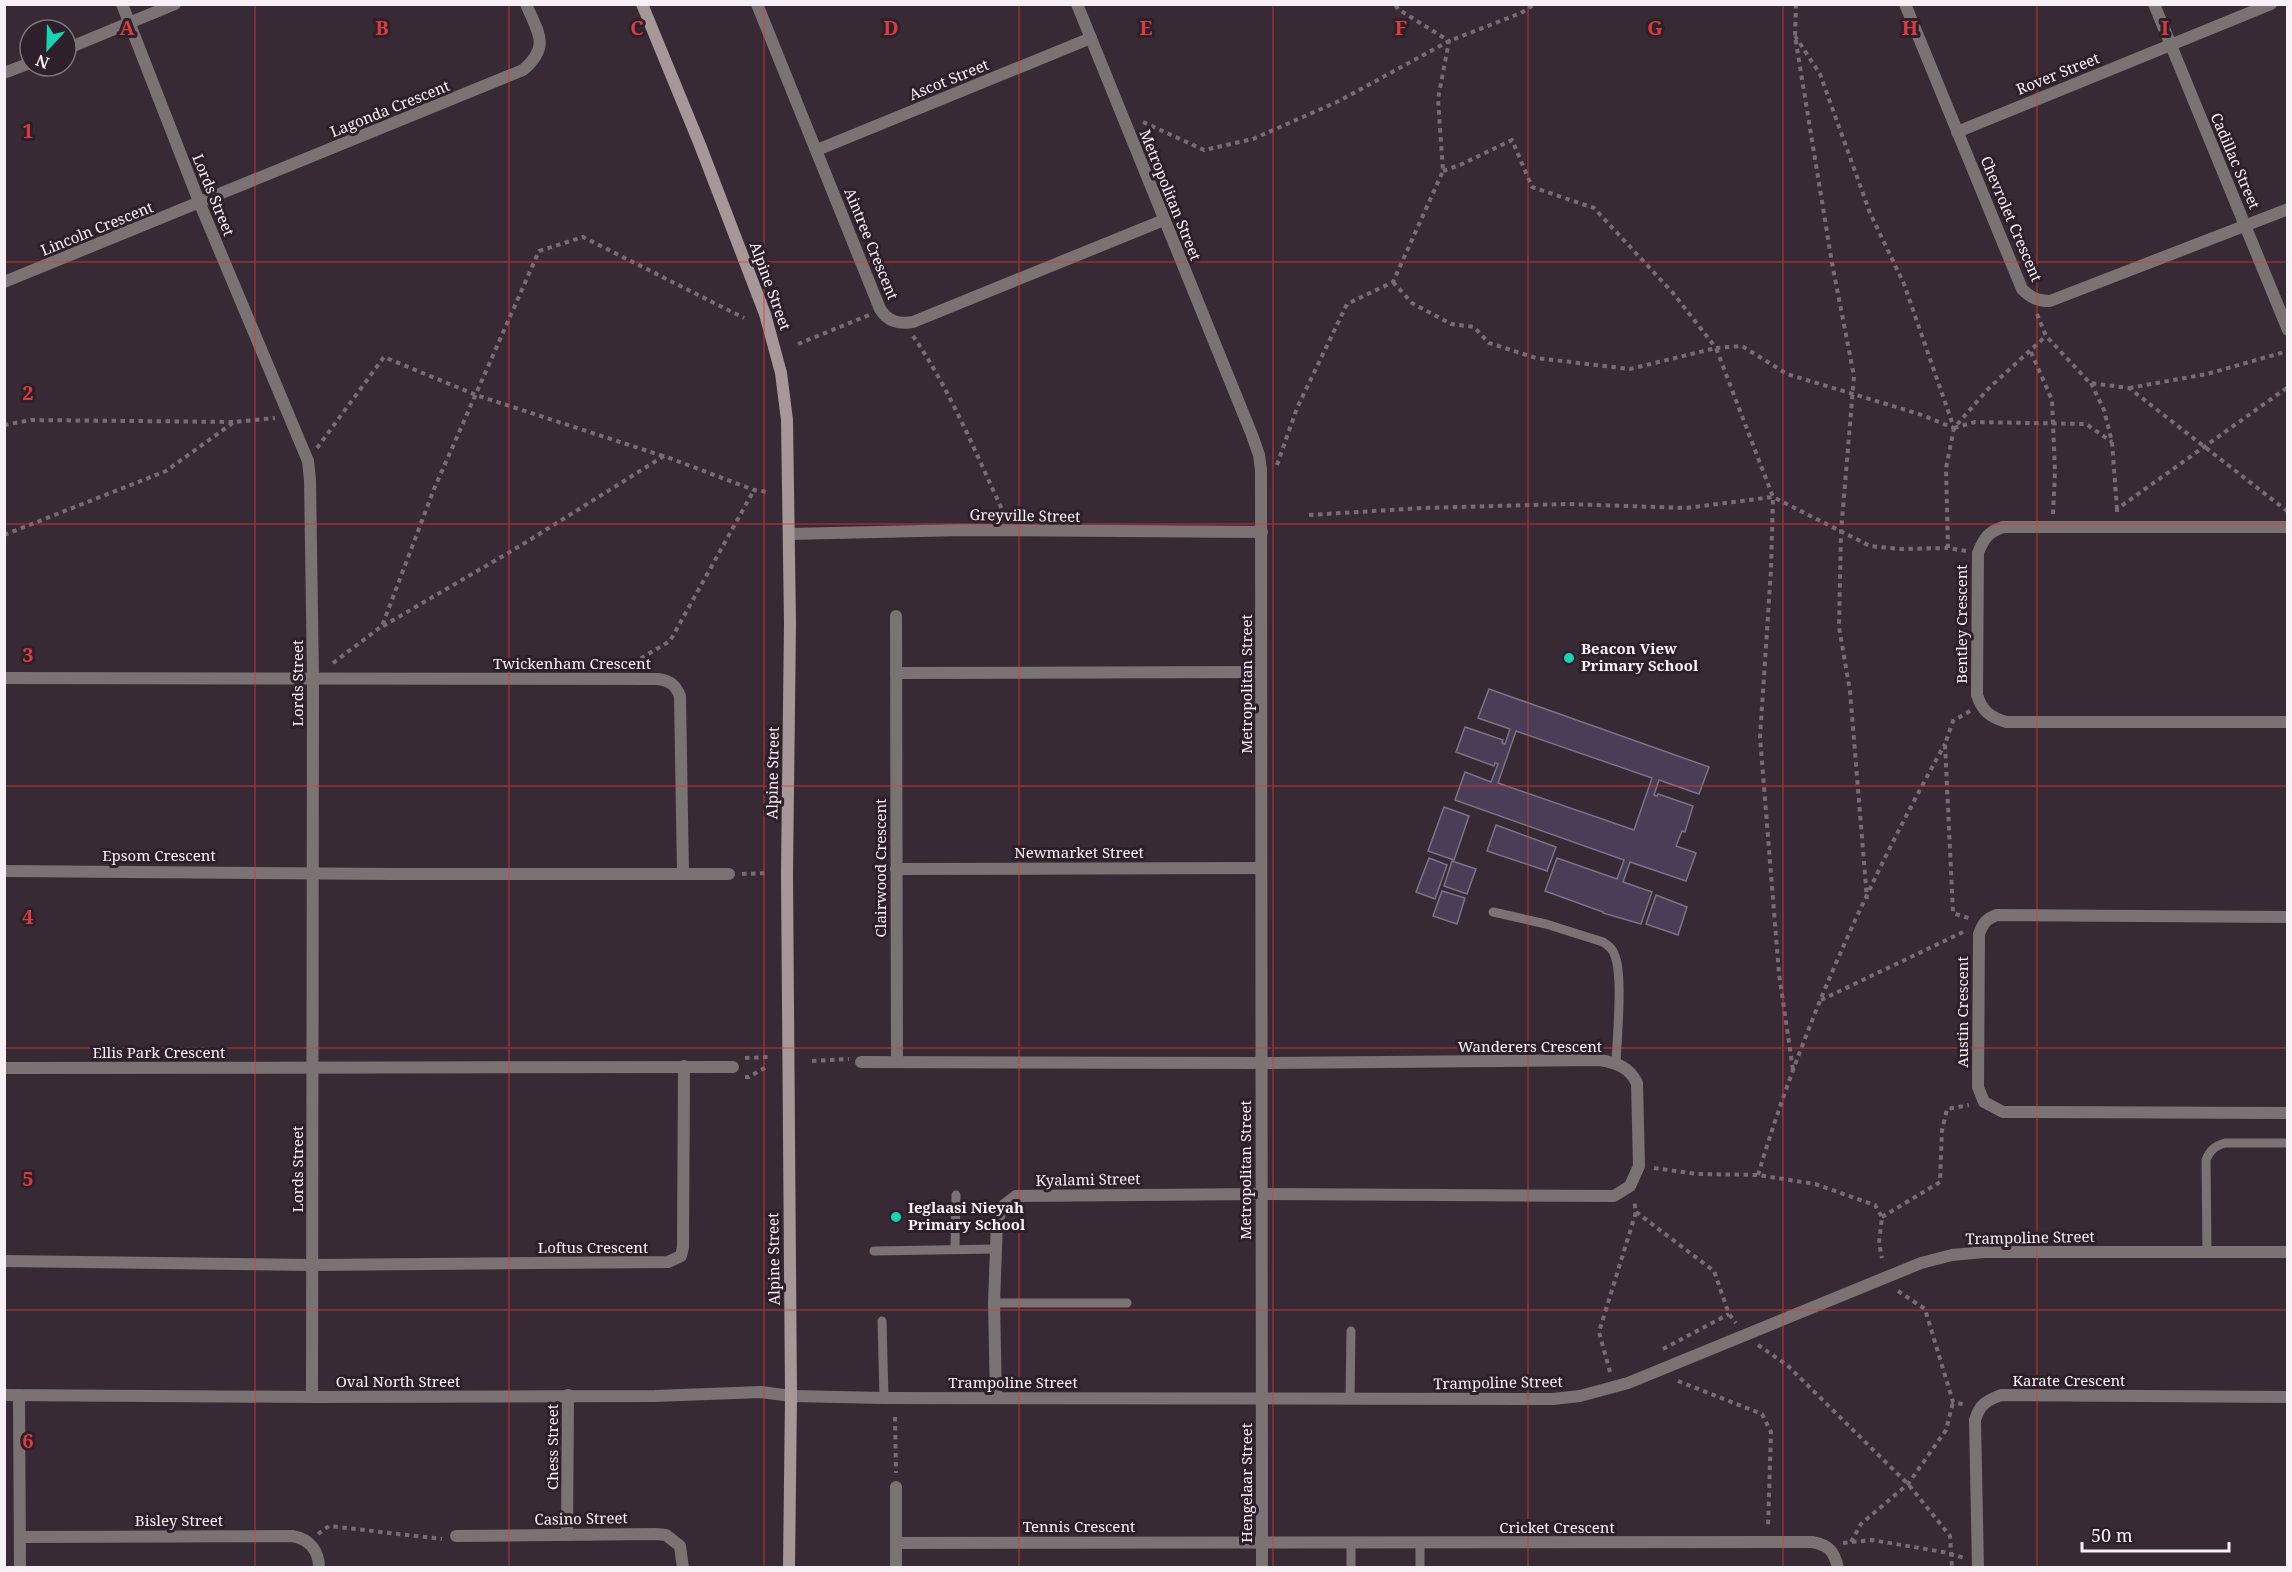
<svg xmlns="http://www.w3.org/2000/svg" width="2292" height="1572" font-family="'Noto Serif',serif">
<rect width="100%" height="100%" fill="#382a34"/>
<g fill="#493d58" stroke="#7a7484" stroke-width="1.5" fill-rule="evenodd">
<path d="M1489,689L1709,767L1699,794L1659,780L1654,795L1657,796L1658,794L1693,806L1685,832L1682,831L1676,846L1696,853L1686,881L1630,862L1623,882L1652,892L1641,924L1603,913V912L1545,891L1557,858L1617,879L1624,860L1455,800L1465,772L1491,782L1498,764L1495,763L1494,766L1456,752L1465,727L1503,740L1502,743L1505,744L1510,729L1478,718ZM1516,731L1652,778L1634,830L1498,783Z"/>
<polygon points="1444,807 1469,816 1454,860 1428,851"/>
<polygon points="1496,825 1556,847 1547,871 1487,851"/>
<polygon points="1429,858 1447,865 1435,899 1416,892"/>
<polygon points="1452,861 1476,869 1467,894 1444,886"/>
<polygon points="1442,891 1465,898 1457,924 1433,916"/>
<polygon points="1656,895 1687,907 1678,935 1646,924"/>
</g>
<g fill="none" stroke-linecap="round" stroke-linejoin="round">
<g stroke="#776b74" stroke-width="4" stroke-dasharray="4.5 4.5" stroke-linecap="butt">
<polyline points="1796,4 1795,36 1832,263 1854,376 1841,532 1839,627 1850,691 1867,899"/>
<polyline points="1143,122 1204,150 1253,139 1339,101 1449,41 1521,13 1535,4"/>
<polyline points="1443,171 1460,165 1512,140 1532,187 1594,208 1673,293 1716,348 1742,346 1787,374 1919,414 1954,428 1904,284 1870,213 1820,74 1795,36"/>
<polyline points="1393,282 1412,303 1451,324 1474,327 1489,343 1536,358 1630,369 1716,348 1773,497 1870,546 1900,549 1948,548"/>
<polyline points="2037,314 2046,336 2090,383 2129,388 2287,511"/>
<path d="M913,336C951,391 977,456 1005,516"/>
<polyline points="798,344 869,315"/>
<polyline points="2031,352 2052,400 2055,472 2053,514"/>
<polyline points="2091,383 2104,410 2112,442 2117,509"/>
<polyline points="2129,388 2207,374 2288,351"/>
<polyline points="4,425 31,420 234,422"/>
<polyline points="1954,428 1975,422 2086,424 2112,442"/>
<polyline points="317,448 384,357 476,395 663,456"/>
<polyline points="1277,465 1297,408 1347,304 1393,282 1443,171 1438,99 1449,41 1398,9 1395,4"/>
<polyline points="2117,512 2117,509 2288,387"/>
<polyline points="1309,515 1422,508 1567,504 1686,508 1773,497 1771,570 1760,737 1779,974 1793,1070"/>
<polyline points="4,535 166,471 234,422 275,418"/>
<polyline points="1966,551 1948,548 1946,468 1954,428 1988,389 2046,336"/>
<polyline points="383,626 520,546 664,456 754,490 768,492"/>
<polyline points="333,663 382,626 434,489 539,251 583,237 744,318"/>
<polyline points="633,663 670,641 754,490"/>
<polyline points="1970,711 1953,721 1945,744 1953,913 1971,919"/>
<polyline points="742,874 769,873"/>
<polyline points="1821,1000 1963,932"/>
<polyline points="745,1058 769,1057"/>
<polyline points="812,1061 849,1059"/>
<polyline points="745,1077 749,1077 768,1066"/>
<polyline points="1654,1168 1697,1174 1758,1175 1815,1184 1875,1205 1882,1217 1879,1243 1882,1258"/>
<path d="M1758,1175C1803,1025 1869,880 1945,744"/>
<polyline points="1636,1212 1714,1271 1729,1314 1736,1323"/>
<polyline points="1882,1217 1940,1182 1942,1130 1947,1109 1969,1105"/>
<polyline points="1898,1291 1925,1309 1953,1402 1966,1405"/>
<polyline points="1758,1345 1787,1365 1908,1484 1950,1536 1952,1568"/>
<polyline points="1663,1349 1729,1314"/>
<polyline points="1610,1372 1599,1332 1636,1212 1634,1201"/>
<polyline points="1678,1381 1762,1414 1771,1432 1768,1527"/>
<polyline points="895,1417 896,1473"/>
<polyline points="318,1534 329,1526 442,1539"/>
<polyline points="1851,1542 1861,1524 1908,1484 1946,1430 1953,1402"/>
<polyline points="1843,1543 1872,1540 1943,1552 1965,1558"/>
</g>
<g stroke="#7b7273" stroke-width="9">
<path d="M1493,912L1546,924L1603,942C1609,946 1613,949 1615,956C1623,976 1617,1039 1616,1063"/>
<polyline points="955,1249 956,1195"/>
<polyline points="874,1251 996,1249"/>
<path d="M2207,1252L2206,1160C2210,1150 2215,1146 2225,1143H2288"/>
<polyline points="994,1303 1127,1303"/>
<polyline points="882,1321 884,1398"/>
<polyline points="1350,1398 1351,1331"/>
<polyline points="1351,1543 1351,1568"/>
<polyline points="1420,1543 1420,1568"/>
</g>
<g stroke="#7b7273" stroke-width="12">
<polyline points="122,4 200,204 308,461 310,480 313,678 312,1397"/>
<path d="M757,4L880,309C888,322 899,324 913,322L1164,220"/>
<polyline points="1077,4 1252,435 1259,455 1261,470 1262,1568"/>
<path d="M1905,4L2022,289C2031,298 2038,301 2050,301L2288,209"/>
<polyline points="2154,4 2288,330"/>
<polyline points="66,49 175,4"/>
<polyline points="4,73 30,63"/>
<polyline points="1957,132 2271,4"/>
<polyline points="817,150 1091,38"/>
<path d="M4,282L523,70C551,46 538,33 526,4"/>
<path d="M2288,527H2003C1988,532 1984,538 1978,553L1977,695C1982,711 1990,717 2006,722H2288"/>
<polyline points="789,534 964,530 1262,532"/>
<polyline points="896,616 897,1062"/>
<polyline points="896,673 1261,672"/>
<path d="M4,678L658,679C670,681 675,684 680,696L683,874"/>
<polyline points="896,869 1261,868"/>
<polyline points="4,871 391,874 729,874"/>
<path d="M2288,917L1997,915C1986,919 1983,923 1979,934L1978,1087L1984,1102L2003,1112L2288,1113"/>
<path d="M861,1062L1261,1063L1600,1060C1617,1063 1629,1067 1637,1083L1639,1166L1630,1186L1614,1196L1261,1194L1016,1196L1003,1206L997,1222L994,1303L996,1398"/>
<polyline points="4,1068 733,1067"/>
<polyline points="4,1261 313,1265 668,1262 681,1256 683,1247 684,1066"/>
<polyline points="4,1395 312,1397 655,1396 761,1392 791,1396 884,1398 1553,1399 1580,1396 1628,1383 1921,1263 1952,1255 1984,1252 2288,1252"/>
<polyline points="19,1395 20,1568"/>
<polyline points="567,1535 568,1395"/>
<polyline points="456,1536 656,1534 666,1535 680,1546 683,1568"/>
<path d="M20,1537L292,1536C310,1539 319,1551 319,1568"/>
<path d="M896,1543L1812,1542C1829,1545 1834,1551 1838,1568"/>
<polyline points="896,1568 896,1487"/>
<path d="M1978,1568L1975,1420C1980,1404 1986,1401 2001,1395L2288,1397"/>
</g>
<polyline stroke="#a69799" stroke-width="12" points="642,4 700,145 765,314 781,373 787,420 790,623 787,874 791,1396 789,1568"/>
</g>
<path fill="none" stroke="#da3c3d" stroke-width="1.5" stroke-opacity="0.55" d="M255,4V1568M509,4V1568M764,4V1568M1019,4V1568M1273,4V1568M1528,4V1568M1783,4V1568M2037,4V1568M4,262H2288M4,524H2288M4,786H2288M4,1048H2288M4,1310H2288"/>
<g fill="#17d5b3" stroke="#2e202a" stroke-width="2">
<circle cx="1569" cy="658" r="6"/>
<circle cx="896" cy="1217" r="6"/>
</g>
<g text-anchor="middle" stroke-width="6" stroke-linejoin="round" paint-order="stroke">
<g font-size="15" fill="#f9eff6" stroke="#2e202a">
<text transform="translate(2058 74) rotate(-22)" y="5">Rover Street</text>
<text transform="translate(949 80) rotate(-22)" y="5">Ascot Street</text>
<text transform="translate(390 109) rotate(-22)" y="5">Lagonda Crescent</text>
<text transform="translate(2235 161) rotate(67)" y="5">Cadillac Street</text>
<text transform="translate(213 195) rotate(68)" y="5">Lords Street</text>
<text transform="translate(1170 195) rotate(68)" y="5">Metropolitan Street</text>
<text transform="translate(2011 219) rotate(67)" y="5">Chevrolet Crescent</text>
<text transform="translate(97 229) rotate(-22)" y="5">Lincoln Crescent</text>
<text transform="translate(871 244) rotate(68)" y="5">Aintree Crescent</text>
<text transform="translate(770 286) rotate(70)" y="5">Alpine Street</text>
<text transform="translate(1025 516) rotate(1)" y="5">Greyville Street</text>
<text transform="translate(1962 624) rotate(-90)" y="5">Bentley Crescent</text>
<text x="572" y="669">Twickenham Crescent</text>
<text transform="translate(298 683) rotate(-90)" y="5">Lords Street</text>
<text transform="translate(1247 684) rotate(-90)" y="5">Metropolitan Street</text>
<text transform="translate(773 773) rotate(-89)" y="5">Alpine Street</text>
<text x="1079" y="858">Newmarket Street</text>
<text x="159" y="861">Epsom Crescent</text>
<text transform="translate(881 868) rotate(-90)" y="5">Clairwood Crescent</text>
<text transform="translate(1963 1012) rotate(-90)" y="5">Austin Crescent</text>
<text x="1530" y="1052">Wanderers Crescent</text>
<text x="159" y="1058">Ellis Park Crescent</text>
<text transform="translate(298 1169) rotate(-90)" y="5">Lords Street</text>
<text transform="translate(1246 1170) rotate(-90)" y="5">Metropolitan Street</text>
<text transform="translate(1088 1180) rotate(-1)" y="5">Kyalami Street</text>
<text transform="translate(2030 1238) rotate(-1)" y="5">Trampoline Street</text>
<text x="593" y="1253">Loftus Crescent</text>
<text transform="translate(774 1259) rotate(-91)" y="5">Alpine Street</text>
<text x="2069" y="1386">Karate Crescent</text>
<text x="398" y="1387">Oval North Street</text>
<text x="1013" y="1388">Trampoline Street</text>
<text transform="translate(1498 1383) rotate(-1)" y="5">Trampoline Street</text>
<text transform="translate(553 1447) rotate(-90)" y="5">Chess Street</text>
<text transform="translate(1247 1483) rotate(-90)" y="5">Hengelaar Street</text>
<text transform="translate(581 1519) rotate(-1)" y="5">Casino Street</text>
<text x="179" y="1526">Bisley Street</text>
<text x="1079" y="1532">Tennis Crescent</text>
<text x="1557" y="1533">Cricket Crescent</text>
</g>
<g font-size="15" font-weight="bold" fill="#f9eff6" stroke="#2e202a" text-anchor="start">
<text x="1581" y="654">Beacon View<tspan x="1581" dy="17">Primary School</tspan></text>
<text x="908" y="1213">Ieglaasi Nieyah<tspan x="908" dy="17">Primary School</tspan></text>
</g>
</g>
<g font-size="20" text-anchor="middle" font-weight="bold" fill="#da3c3d" stroke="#2e202a" stroke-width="6" stroke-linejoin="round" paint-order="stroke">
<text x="127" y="35">A</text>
<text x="382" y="35">B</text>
<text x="637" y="35">C</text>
<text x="891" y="35">D</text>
<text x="1146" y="35">E</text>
<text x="1401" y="35">F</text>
<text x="1655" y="35">G</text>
<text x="1910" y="35">H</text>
<text x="2165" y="35">I</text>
<text x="28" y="138">1</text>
<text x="28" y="400">2</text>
<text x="28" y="662">3</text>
<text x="28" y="924">4</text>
<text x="28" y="1186">5</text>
<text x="28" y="1448">6</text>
</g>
<rect width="2292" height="1572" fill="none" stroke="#f9eff6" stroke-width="12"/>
<g transform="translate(48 48) rotate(202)"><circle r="28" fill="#2e202a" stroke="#7f737c" stroke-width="1.5"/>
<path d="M0-4.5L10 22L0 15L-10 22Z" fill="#17d5b3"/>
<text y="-9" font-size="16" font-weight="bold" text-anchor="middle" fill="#f9eff6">N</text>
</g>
<path d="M2082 1542v9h147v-9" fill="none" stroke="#f9eff6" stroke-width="3"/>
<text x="2091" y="1542" font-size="18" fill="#f9eff6" stroke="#2e202a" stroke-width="4.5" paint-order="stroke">50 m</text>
</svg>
